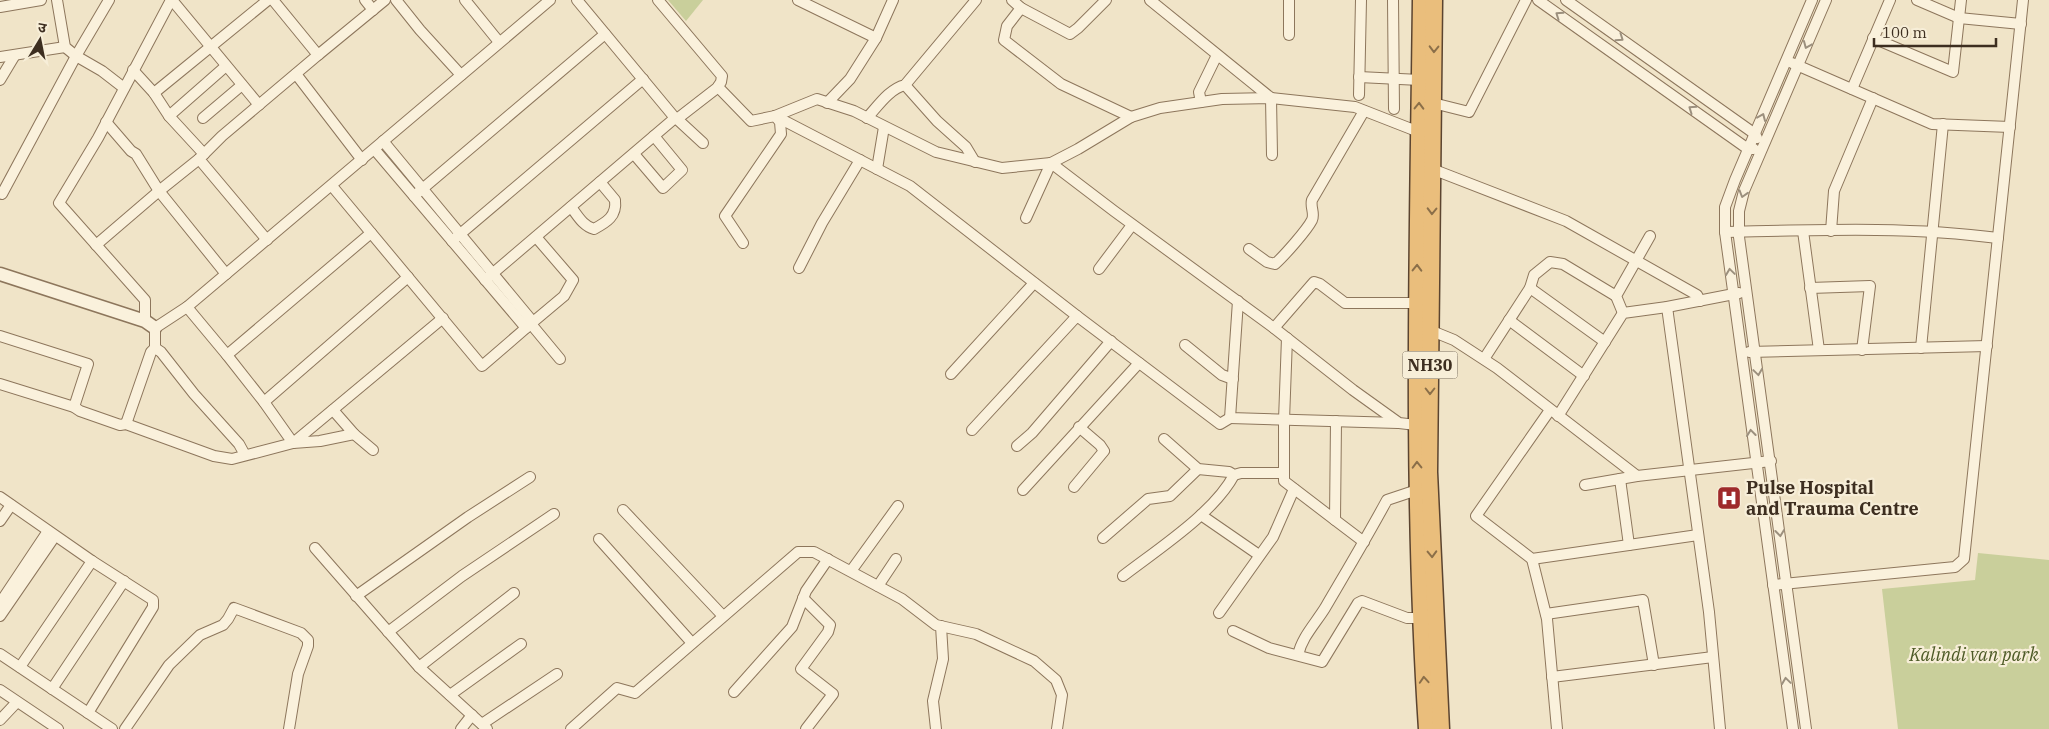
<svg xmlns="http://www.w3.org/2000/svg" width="2049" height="729" font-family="'IBM Plex Serif','Noto Sans Devanagari',serif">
<rect width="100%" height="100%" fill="#f0e4c8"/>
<g fill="#c9cf9b">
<polygon points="668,0 703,0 686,21"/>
<polygon points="1978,553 2049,560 2049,729 1898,729 1882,589 1975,580"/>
</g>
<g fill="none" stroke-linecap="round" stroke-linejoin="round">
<defs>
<g id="minor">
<polyline points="57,0 65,47 76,56 102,71 124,88"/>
<polyline points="172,0 259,105"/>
<polyline points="273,0 318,55 385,0"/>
<polyline points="365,0 373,10"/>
<polyline points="396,0 420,30 461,75"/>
<polyline points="465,0 499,42"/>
<polyline points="658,0 722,76 721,82 717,88 677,119 675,118"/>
<polyline points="798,0 876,38"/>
<polyline points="1012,0 1021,8 1070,34 1078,28 1106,0"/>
<polyline points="1150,0 1271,98 1272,155"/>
<polyline points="1393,0 1394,109"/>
<polyline points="1538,0 1748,149 1754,149"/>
<polyline points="1566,0 1755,134 1757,138"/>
<polyline points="1917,0 1959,18 2021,24"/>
<polyline points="0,7 41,0"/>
<polyline points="1021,8 1007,26 1004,40 1061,84 1131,117"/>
<polyline points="1289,35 1289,0"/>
<polyline points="1873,38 1953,72 1961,0"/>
<polyline points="0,57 65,47"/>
<polyline points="1792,63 1932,124 2010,127"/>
<polyline points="133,70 154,93 169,116 204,154"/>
<polyline points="296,74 362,160"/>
<polyline points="1359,77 1420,80"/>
<polyline points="0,80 15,55"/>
<polyline points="905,85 937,121 966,147 975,162"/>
<polyline points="718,87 751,121 775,116 817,99 854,111 936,152 1002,168 1051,163 1078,149 1131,117 1160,108 1222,99 1271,98 1355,107 1419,132"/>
<polyline points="1852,89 1890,0"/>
<polyline points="154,93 268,0"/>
<polyline points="1359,95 1361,0"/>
<polyline points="1201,102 1199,92 1217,55"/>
<polyline points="827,103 850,79 876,38 893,0"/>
<polyline points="1433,103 1469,112 1526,0"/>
<polyline points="169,116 226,66"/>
<polyline points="775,116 910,186 1077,316"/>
<polyline points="203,118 242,85"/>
<path d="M867,118C878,106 889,89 905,85L976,0"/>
<polyline points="677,119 703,143"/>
<polyline points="106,122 131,151 136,154 159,191 226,274"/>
<polyline points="383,141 533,322 526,328"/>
<polyline points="634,154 663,188 682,170 654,136"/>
<polyline points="1051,163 1114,211 1274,328 1353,390 1399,423 1416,425"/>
<polyline points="877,169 884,127"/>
<polyline points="1432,169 1566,221 1697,295 1700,301"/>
<polyline points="332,186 482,366 526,328 375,150"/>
<polyline points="2,194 76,56 109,0"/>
<polyline points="414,196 605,34"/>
<path d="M571,207C578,216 583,226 594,229C607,222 617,216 615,200L600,182"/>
<polyline points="1026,218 1051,163"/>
<polyline points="1803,231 1819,350"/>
<polyline points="1831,231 1834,191 1873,98"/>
<path d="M1725,232C1815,230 1908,226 1998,238"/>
<polyline points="267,240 199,159 222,136 318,55"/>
<polyline points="452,241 643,79"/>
<polyline points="743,243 725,216 781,134 780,122 775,116"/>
<polyline points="96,245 159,191 199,159"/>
<path d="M1249,249L1267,262L1275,264C1284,256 1307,230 1312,220C1315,213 1310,207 1312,200L1364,111"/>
<polyline points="799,268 822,223 860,160"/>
<polyline points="1099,269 1132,225"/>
<polyline points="485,280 675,118 577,0"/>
<polyline points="1530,288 1605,342"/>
<polyline points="1810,288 1870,286 1862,350"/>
<polyline points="1238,301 1230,418 1398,423"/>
<polyline points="187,307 227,355 371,233"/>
<polyline points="1667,307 1709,612 1720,729"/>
<polyline points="1623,313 1616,296 1650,236"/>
<polyline points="1509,320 1584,376"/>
<polyline points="145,321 145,300 59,203 98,138 171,0"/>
<polyline points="533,322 564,296 573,280 536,237"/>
<polyline points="531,324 560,359"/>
<polyline points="1274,328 1314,282 1320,284 1345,303 1416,303"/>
<polyline points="1427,329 1454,340 1497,368 1637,476"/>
<polyline points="0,336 88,364 74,407"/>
<polyline points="1287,338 1284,420 1284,481 1335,520 1336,421"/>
<polyline points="1185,345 1222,375 1233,379"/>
<polyline points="155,348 161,352 194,394 239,444 245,455"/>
<polyline points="1921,348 1943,124"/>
<polyline points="1749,352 1987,346"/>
<polyline points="227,355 264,402 408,277"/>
<polyline points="1484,359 1530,288 1534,275 1550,262 1563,264 1616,296"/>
<polyline points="951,374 1034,283"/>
<polyline points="0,384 74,407 80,411 120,425 126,424 214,456 232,459 293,443 320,441 354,434 333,410"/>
<polyline points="264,402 293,443 443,318"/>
<polyline points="1550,410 1476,516 1532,559 1698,535"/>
<polyline points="1558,416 1623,313 1667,307 1739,293"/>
<polyline points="126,424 151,352 155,348 155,328 187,307 550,0"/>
<polyline points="972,430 1077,316 1220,424 1230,418"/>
<polyline points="354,434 373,450"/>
<polyline points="1164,439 1198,469 1229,472 1234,475 1241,473 1284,473"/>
<polyline points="1017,446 1032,433 1111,341"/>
<polyline points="1620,479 1629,545"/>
<polyline points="1585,485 1637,476 1771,461"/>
<polyline points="1074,487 1104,451 1100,445 1079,427"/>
<polyline points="1023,490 1139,363"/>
<polyline points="0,497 92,561 153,600 153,607 88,713"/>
<polyline points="623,510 723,616"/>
<polyline points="1201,515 1259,555"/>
<polyline points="1335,520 1364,542"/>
<polyline points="0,521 11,505"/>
<polyline points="1103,538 1148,499 1170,496 1198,469"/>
<polyline points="599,539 692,643"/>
<polyline points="315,548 419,667 487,729"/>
<polyline points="1532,559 1547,619 1557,729"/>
<polyline points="851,571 898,506"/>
<path d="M1123,576C1158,549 1214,513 1234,475"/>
<polyline points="1773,585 1955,567 1964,559 2023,0"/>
<polyline points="878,586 896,559"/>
<polyline points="356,596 468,517 530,477"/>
<polyline points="803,598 830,625 828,632 801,669 833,694 806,729"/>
<polyline points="0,603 48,531"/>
<polyline points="1219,613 1273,537 1294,489"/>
<polyline points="1546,614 1643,600 1654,665"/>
<polyline points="0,616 55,536"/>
<polyline points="1233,631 1269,648 1322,662 1358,603 1362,601 1407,618 1421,618"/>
<polyline points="388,632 462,576 554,514"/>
<polyline points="0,654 112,729"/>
<path d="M1298,655C1302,637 1315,624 1325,608C1346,572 1367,537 1387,500L1417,490"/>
<polyline points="20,667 92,561"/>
<polyline points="419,667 514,593"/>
<polyline points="1552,677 1713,657"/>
<polyline points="52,689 124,581"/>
<polyline points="0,690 58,729"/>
<polyline points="734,692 792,627 806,591 828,559"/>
<polyline points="450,695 521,644"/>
<polyline points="0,720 17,702"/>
<polyline points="482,724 557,674"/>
<polyline points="125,729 169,665 200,635 223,625 228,619 234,608 301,633 308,640 308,646 298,674 289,729"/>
<polyline points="461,729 472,715"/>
<polyline points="571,729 617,688 635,693 798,552 814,552 902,599 936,625 976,634 1034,661 1056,680 1062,695 1057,729"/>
<polyline points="936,729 933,701 943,659 941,626"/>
<polyline points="1793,729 1725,232 1725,207 1735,180 1812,0"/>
<polyline points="1806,729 1739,237 1739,211 1744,191 1826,0"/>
</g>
<polyline id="tertiary" points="0,274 145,321 155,328"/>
<g id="trunk">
<path d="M1421,0C1418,243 1411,486 1427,729"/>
<polyline points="1434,0 1429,472 1441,729"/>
</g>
</defs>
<use href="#minor" stroke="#8d765c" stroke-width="12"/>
<use href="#tertiary" stroke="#8d765c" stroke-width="15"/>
<use href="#trunk" stroke="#5b4430" stroke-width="19"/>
<use href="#minor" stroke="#faf1dc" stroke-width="10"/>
<use href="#tertiary" stroke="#faf1dc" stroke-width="12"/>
<use href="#trunk" stroke="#eabe7c" stroke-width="16"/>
</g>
<defs><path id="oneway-chevron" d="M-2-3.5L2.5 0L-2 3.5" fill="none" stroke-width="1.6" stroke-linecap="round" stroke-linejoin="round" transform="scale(1.25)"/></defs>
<g stroke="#9c907e">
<use href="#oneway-chevron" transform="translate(1559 15) rotate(-145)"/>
<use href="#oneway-chevron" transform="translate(1620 38) rotate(35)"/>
<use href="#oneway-chevron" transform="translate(1807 45) rotate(113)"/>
<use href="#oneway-chevron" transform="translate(1692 109) rotate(-145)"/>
<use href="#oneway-chevron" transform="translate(1762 117) rotate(-67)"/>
<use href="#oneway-chevron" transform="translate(1743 194) rotate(107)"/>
<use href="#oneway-chevron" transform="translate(1730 272) rotate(-98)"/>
<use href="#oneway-chevron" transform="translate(1758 372) rotate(82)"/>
<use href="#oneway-chevron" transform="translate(1751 433) rotate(-97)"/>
<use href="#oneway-chevron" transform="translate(1780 533) rotate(83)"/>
<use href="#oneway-chevron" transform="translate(1786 681) rotate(-98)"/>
</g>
<g stroke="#8b6f49">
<use href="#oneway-chevron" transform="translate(1434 49) rotate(91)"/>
<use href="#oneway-chevron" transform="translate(1419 106) rotate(-89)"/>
<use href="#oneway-chevron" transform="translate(1432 211) rotate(91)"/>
<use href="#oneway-chevron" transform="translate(1417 268) rotate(-89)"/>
<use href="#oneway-chevron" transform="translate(1430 391) rotate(90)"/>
<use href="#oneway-chevron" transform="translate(1417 465) rotate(-91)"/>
<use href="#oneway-chevron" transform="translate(1432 554) rotate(88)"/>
<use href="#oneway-chevron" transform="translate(1424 680) rotate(-94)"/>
</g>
<defs>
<symbol id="hospital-square" viewBox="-11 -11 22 22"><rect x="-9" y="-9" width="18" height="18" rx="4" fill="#9e2a2b" stroke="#f7eed8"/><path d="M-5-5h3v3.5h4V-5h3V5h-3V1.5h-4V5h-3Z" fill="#fff"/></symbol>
</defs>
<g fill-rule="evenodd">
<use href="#hospital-square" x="1715" y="484" width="28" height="28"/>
</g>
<g text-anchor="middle" stroke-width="4.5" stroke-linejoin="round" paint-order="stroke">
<rect fill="#f7eed8" stroke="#756857" stroke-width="1" x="1402.5" y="351.5" width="55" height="27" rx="4"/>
<g font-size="16" font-weight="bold" fill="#3d2e20">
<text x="1430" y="371">NH30</text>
</g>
<g font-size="18" font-weight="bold" fill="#3d2e20" stroke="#f7eed8" text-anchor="start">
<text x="1746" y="494">Pulse Hospital<tspan x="1746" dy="21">and Trauma Centre</tspan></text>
</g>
<g font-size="18" font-style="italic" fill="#4d5a26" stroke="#f7eed8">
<text x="1974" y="661">Kalindi van park</text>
</g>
</g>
<g transform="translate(40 40) rotate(10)" stroke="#f7eed8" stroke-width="4" paint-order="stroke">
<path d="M0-4L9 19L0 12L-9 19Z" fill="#3d2e20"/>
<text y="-8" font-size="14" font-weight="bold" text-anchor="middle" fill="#3d2e20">उ</text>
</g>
<path d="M1874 38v8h122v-8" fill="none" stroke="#3d2e20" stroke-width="2.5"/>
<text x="1882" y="38" font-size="15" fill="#3d2e20" stroke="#f7eed8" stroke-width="4" paint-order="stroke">100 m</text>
</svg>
